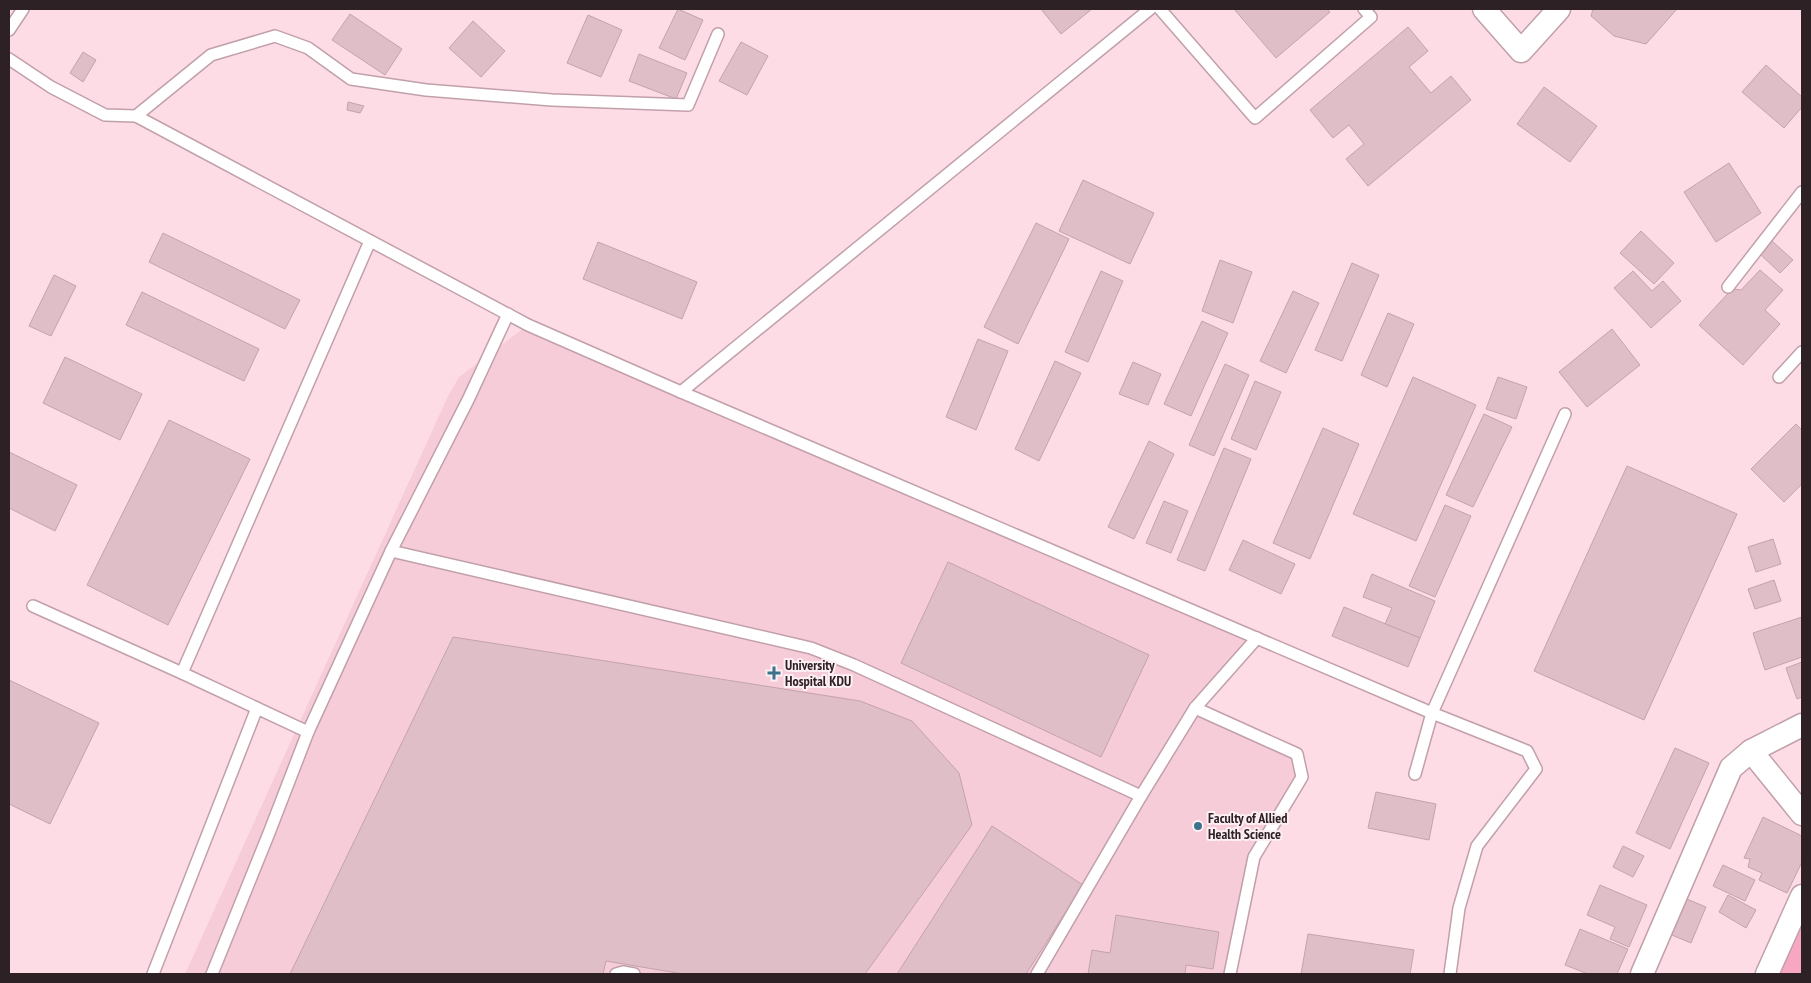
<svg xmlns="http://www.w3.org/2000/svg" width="1811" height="983" font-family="'PT Sans Narrow',sans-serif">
<rect width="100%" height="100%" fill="#fedce6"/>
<polygon fill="#f7ccd9" points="528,325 1257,638 1196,708 1297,754 1302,777 1254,857 1230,974 185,974 448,396 459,377"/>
<polygon fill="#f8a7c2" points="1802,914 1802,974 1775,974"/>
<g fill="#dfbec8" stroke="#c3a3ac">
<polygon points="678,9 703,20 685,60 659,48"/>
<polygon points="1041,9 1092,9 1061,34"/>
<polygon points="1234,9 1327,9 1330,12 1276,58"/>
<polygon points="1593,9 1677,9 1646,44 1614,36 1591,16"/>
<polygon points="350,14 402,49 385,75 332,40"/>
<polygon points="588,15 622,30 601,77 567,63"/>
<polygon points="473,21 505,51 481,77 449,48"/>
<polygon points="1408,27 1428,51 1409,67 1431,93 1451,76 1471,100 1368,186 1346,159 1364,144 1349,125 1333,138 1310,110"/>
<polygon points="741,42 768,56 747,95 719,81"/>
<polygon points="83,52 96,60 83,82 70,73"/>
<polygon points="639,54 687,73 676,99 629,81"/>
<polygon points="1766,65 1802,97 1802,107 1784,128 1742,92"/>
<polygon points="1544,87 1597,126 1570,162 1517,124"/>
<polygon points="348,102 364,106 360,113 347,110"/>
<polygon points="1729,163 1761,213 1716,242 1684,192"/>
<polygon points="1083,180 1154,213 1130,264 1059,231"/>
<polygon points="1036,223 1069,239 1018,344 984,327"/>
<polygon points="1641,231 1674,263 1654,284 1620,253"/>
<polygon points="163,233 300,300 285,329 149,262"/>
<polygon points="1772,241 1793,260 1780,273 1760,254"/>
<polygon points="598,242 697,282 682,319 583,279"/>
<polygon points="1220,260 1252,272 1233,323 1202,311"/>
<polygon points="1352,263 1379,275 1342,361 1315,350"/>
<polygon points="1760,270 1783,290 1765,310 1780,324 1743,365 1699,325 1732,289 1741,290"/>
<polygon points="1101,271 1123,281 1088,362 1065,352"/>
<polygon points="1633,271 1652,291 1663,281 1681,301 1651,328 1614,288"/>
<polygon points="54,275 76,286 51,336 29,326"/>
<polygon points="1293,291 1319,303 1286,373 1260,361"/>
<polygon points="142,292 259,349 244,381 126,325"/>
<polygon points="1388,313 1414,324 1387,387 1361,375"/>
<polygon points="1202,321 1228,333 1191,416 1164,404"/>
<polygon points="1612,329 1640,365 1587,407 1559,372"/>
<polygon points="978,339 1008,351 976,430 946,417"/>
<polygon points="65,357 142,394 120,440 43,403"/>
<polygon points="1055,361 1081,373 1039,461 1015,449"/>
<polygon points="1133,362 1161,374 1148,405 1119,394"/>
<polygon points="1225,364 1249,375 1214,456 1189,445"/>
<polygon points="1413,377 1476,405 1416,541 1353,514"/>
<polygon points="1498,377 1527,387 1516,419 1486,409"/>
<polygon points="1255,381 1281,392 1256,450 1231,439"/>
<polygon points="1484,414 1512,427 1473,507 1446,495"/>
<polygon points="169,420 250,459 168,625 87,585"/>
<polygon points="1796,424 1802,430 1802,484 1784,502 1751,469"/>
<polygon points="1323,428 1359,444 1310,559 1273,543"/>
<polygon points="1149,441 1174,454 1134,539 1108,527"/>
<polygon points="1224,448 1251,459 1205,571 1177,560"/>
<polygon points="9,452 77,485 55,531 9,508"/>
<polygon points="1627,466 1737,514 1644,720 1534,671"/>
<polygon points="1164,501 1188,511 1171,553 1146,543"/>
<polygon points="1445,505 1471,516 1435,597 1409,586"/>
<polygon points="1773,539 1781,564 1756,572 1748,547"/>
<polygon points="1243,540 1295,564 1281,594 1229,570"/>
<polygon points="948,562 1149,655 1101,757 901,663"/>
<polygon points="1372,574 1435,601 1420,638 1385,624 1392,608 1363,597"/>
<polygon points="1774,580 1781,601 1755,609 1748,589"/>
<polygon points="1344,607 1420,638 1408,667 1332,636"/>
<polygon points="1802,617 1802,657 1765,670 1753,633"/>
<polygon points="453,637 860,701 912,721 959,773 972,825 865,974 683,974 606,961 603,974 290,974"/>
<polygon points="1802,662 1802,697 1797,699 1786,668"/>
<polygon points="9,680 99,723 50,824 9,804"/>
<polygon points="1675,748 1709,763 1670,849 1636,833"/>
<polygon points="1376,792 1436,804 1429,840 1368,828"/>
<polygon points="1763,817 1802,836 1802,862 1787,893 1759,880 1762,873 1748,867 1750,859 1744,858"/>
<polygon points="992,826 1083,885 1026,974 897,974"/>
<polygon points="1623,846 1644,856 1633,877 1613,867"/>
<polygon points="1723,865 1755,880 1745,901 1713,886"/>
<polygon points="1600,885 1647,905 1629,947 1610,939 1615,927 1587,915"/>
<polygon points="1728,895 1756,910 1746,928 1719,912"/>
<polygon points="1682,897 1706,907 1691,943 1667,933"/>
<polygon points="1116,915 1219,932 1213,969 1186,965 1185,974 1088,974 1092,950 1110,953"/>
<polygon points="1580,929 1628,949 1617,974 1588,974 1565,965"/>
<polygon points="1308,934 1414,950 1410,974 1301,974"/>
</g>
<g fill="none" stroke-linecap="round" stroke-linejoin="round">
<defs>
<g id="lane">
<polyline points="1160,9 1255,118 1371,17 1364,9"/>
<polyline points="9,30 23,9"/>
<polyline points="9,59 51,87 105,115 136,116 528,325 681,392 1432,713 1527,751 1536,769 1477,846 1459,908 1450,974"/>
<polyline points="136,116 211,55 275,36 308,48 351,79 426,90 552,100 688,105 718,34"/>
<polyline points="1728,287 1802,192"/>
<polyline points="1779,377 1802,352"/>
<polyline points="681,392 1150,9"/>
<polyline points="391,551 811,648 854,665 1141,796"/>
<polyline points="33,606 182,673 308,732"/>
<polyline points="182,673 370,241"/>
<polyline points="1195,708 1297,754 1302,777 1254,857 1230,974"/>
<polyline points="1415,774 1432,713 1565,414"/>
<polyline points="153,974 257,708"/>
<polyline points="212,974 269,833 308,732 391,551 468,400 508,314"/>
<polyline points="616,974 623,972 634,974"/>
<polyline points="1037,974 1141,796 1195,708 1257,638"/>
</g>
<g id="street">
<polyline points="1484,9 1521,51 1559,9"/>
<polyline points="1751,751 1802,814"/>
<polyline points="1642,974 1731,768 1751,751 1802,725"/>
<polyline points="1767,974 1802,896"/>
</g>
</defs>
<use href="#lane" stroke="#c1a0aa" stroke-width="14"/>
<use href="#street" stroke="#c1a0aa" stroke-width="25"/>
<use href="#lane" stroke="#fff" stroke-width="11"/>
<use href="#street" stroke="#fff" stroke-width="22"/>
</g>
<g fill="#3b738d" stroke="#fdeff3" stroke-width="2">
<path d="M771.5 665.5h5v5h5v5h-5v5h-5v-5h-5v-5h5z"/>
<circle cx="1198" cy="826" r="5"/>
</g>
<g text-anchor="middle" stroke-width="4" stroke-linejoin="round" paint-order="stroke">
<g font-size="14" font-weight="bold" fill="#2d2125" stroke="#fdeff3" text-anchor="start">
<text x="785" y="670">University<tspan x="785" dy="16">Hospital KDU</tspan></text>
<text x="1208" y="823">Faculty of Allied<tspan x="1208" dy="16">Health Science</tspan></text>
</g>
</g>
<rect width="1811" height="983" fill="none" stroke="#2d2125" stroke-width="20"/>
</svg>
